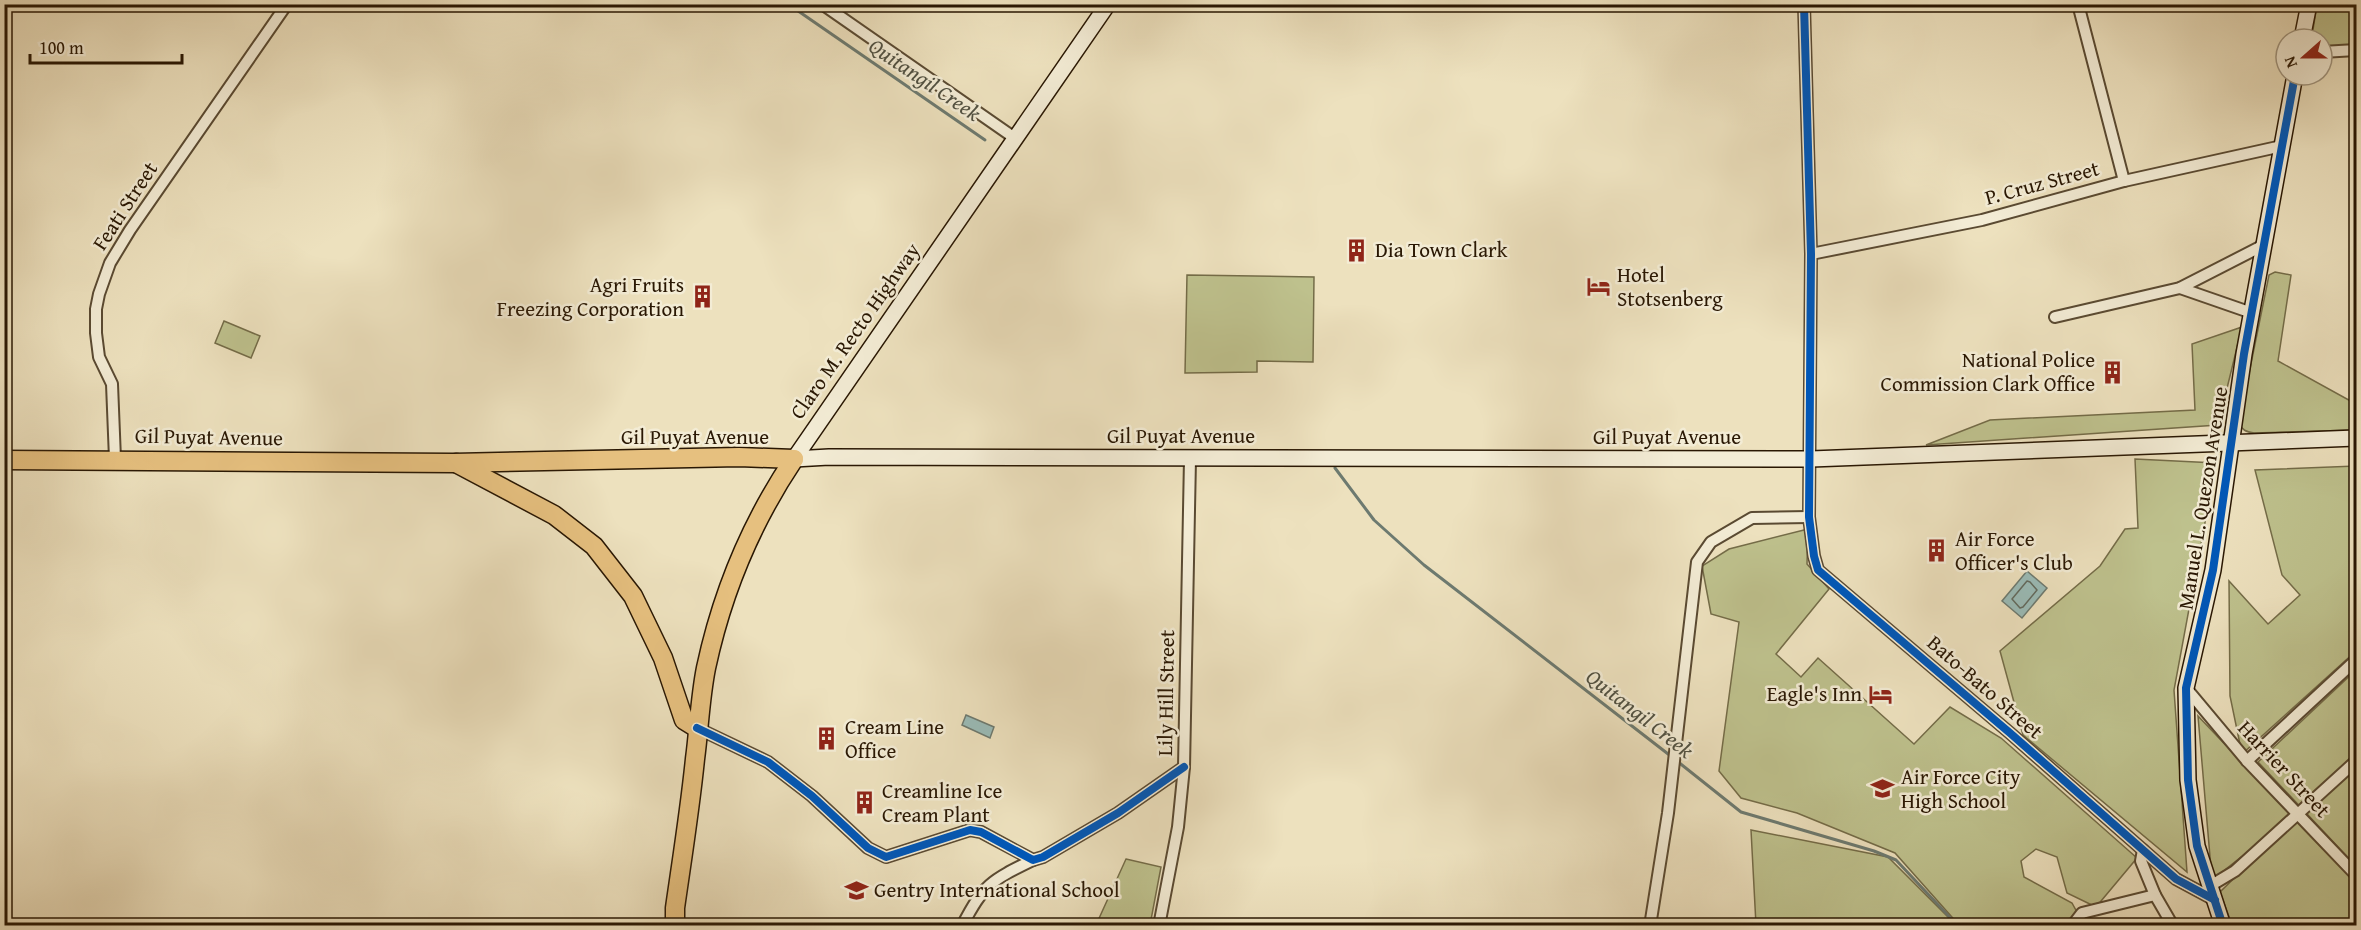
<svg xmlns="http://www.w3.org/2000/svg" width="2361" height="930" font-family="'Gentium Book Plus',serif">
<rect width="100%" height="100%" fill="#ede1be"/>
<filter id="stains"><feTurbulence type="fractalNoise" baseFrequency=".00333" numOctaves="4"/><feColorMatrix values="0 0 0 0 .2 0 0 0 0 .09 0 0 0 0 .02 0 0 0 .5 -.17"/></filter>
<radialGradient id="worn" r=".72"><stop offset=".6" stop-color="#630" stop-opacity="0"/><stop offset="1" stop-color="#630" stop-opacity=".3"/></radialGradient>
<g fill="#bec18d" stroke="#746c48" stroke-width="1.5">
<polygon points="2317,5 2356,5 2356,46 2322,51 2322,39 2312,39 2312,36"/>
<path d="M2275,272L2291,275L2278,361L2356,404V430L2254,433C2246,432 2242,430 2239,423L2269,275Z"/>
<polygon points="1187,275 1314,277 1313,362 1257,361 1257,372 1185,373"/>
<polygon points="224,321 260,336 251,358 215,343"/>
<polygon points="2242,327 2218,425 1926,445 1990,420 2195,410 2192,344"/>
<polygon points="2135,459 2216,463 2174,690 2187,872 2023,735 2000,651 2100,566 2125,529 2138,528"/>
<polygon points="2356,466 2356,651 2242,754 2230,696 2229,581 2268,624 2300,595 2282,575 2255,470"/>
<polygon points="1808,529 1807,564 1829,589 1776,654 1801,677 1818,658 1914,744 1950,707 2001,738 2137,858 2096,907 2067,893 2057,857 2036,849 2021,861 2024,877 2072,903 2084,925 1959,925 1895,853 1797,813 1741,798 1719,771 1739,622 1711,614 1702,566 1729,549"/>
<polygon points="2356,670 2356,866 2258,762"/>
<polygon points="2198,716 2293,816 2212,880"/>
<polygon points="2298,816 2356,875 2356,925 2232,925 2220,892"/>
<polygon points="1751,830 1888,857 1956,925 1756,925"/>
<polygon points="1126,859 1161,867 1150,925 1096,925"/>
</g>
<g fill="#9abcb8" stroke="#6d7a70" stroke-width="1.5">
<polygon points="2027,571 2047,588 2022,618 2002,601"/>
<polygon points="966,715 994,727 990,738 962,725"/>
</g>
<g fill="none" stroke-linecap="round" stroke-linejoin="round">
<polygon stroke="#626a5e" stroke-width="1.5" points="2027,581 2030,582 2037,590 2023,607 2020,608 2012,599"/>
<g stroke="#6d7a70" stroke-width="3">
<polyline points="788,4 985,140"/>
<polyline points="1335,468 1374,520 1424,565 1672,757"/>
<polyline points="1677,761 1741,812 1874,851 1896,860 1958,926"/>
</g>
<defs>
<g id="street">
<polyline points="822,4 1016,139"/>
<polyline points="1804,4 1811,254 1809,517 1814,556 1818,570 2010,733 2176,879 2215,900"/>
<polyline points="2078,4 2124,181"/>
<polyline points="2322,52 2356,50"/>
<polyline points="1811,254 1982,220 2124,181 2282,146"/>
<polyline points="2180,288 2252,313"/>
<polyline points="2055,317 2180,288 2264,245"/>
<polyline points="115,459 112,384 99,357 96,333 96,309 99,294 110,263 130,230 287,4"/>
<polyline points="2186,688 2247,761 2356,875"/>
<polyline points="697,728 768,762 812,796 868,848 886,857 970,830 981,832 1033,860 1043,857 1118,813 1184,767"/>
<polyline points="2247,761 2356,660"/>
<polyline points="2143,850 2141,861 2155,895"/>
<polyline points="2210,886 2235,871 2356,761"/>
<path d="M962,926C984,884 990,881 1033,860"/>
<polyline points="1159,926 1178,827 1184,767 1190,459"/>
<polyline points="1650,926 1668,813 1697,562 1711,542 1752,518 1809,517"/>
<polyline points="2072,926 2082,913 2155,895 2173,926"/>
</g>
<g id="secondary">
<polyline points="2302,39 2309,4"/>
<polyline points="794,459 829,457 1811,459 2356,438"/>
<polyline points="794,459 1108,4"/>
<polyline points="2223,926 2197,846 2188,780 2186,688 2213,570 2244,354 2295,75"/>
</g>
<g id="primary">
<polyline points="4,460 454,463 739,457 794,459"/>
<polyline points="456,463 554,515 594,546 633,596 663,658 684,720 697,728"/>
<path d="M675,926V908C682,859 690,809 695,759C699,729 700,698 706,668C722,593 751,523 794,459"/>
</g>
</defs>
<use href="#street" stroke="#5a4a32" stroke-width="14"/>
<use href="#secondary" stroke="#291703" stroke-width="18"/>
<use href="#primary" stroke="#291703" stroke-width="21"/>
<use href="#street" stroke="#f3ecd5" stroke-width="10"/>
<use href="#secondary" stroke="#f3ecd5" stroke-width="15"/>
<use href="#primary" stroke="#e6c07f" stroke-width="18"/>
<defs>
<g id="cycleway">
<polyline points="1804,4 1811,254 1809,517 1814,556 1818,570 2010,733 2176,879 2215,900"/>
<polyline points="697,728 768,762 812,796 868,848 886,857 970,830 981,832 1033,860 1043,857 1118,813 1184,767"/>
<polyline points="2223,926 2197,846 2188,780 2186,688 2213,570 2244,354 2295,75"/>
</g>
</defs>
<use href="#cycleway" stroke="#f3ecd5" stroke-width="11"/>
<use href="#cycleway" stroke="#0057b8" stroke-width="8"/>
</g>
<defs>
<symbol id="building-bare" viewBox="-9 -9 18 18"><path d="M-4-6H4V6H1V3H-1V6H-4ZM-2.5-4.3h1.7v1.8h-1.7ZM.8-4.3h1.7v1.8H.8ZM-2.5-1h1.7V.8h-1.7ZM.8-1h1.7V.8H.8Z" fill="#8f2418" stroke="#f3ecd5" stroke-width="2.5" paint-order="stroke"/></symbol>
<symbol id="hotel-bare" viewBox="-9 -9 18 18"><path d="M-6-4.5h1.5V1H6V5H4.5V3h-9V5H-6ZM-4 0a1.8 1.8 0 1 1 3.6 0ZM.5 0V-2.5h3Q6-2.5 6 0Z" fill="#8f2418" stroke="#f3ecd5" stroke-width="2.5" paint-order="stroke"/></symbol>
<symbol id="school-bare" viewBox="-9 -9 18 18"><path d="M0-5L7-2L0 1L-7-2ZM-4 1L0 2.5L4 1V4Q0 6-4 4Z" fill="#8f2418" stroke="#f3ecd5" stroke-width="2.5" paint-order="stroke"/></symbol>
</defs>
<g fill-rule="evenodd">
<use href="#building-bare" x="1340" y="234" width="33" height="33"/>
<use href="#hotel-bare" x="1582" y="270" width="33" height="33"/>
<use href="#building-bare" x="686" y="280" width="33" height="33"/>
<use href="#building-bare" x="2096" y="356" width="33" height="33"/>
<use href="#building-bare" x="1920" y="534" width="33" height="33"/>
<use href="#hotel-bare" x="1864" y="678" width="33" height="33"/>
<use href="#building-bare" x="810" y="722" width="33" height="33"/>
<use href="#school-bare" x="1866" y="772" width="33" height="33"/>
<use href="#building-bare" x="848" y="786" width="33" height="33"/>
<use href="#school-bare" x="840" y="874" width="33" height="33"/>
</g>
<g text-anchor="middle" stroke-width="5" stroke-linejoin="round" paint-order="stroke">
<g font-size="21" fill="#291703" stroke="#f3ecd5">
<text transform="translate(2042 183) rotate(-15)" y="7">P. Cruz Street</text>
<text transform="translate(125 206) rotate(-57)" y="7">Feati Street</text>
<text transform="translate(855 331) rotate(-55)" y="7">Claro M. Recto Highway</text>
<text x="1181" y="443">Gil Puyat Avenue</text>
<text transform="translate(209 437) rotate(1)" y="7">Gil Puyat Avenue</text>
<text x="695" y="444">Gil Puyat Avenue</text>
<text x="1667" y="444">Gil Puyat Avenue</text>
<text transform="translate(2203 498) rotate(-81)" y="7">Manuel L. Quezon Avenue</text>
<text transform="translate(1985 687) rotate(41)" y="7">Bato-Bato Street</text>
<text transform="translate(1166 693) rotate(-89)" y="7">Lily Hill Street</text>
<text transform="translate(2284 769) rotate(47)" y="7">Harrier Street</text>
</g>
<g font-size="21" fill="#291703" stroke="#f3ecd5" text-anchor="start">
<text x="1375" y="257">Dia Town Clark</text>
<text x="1617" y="282">Hotel<tspan x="1617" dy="24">Stotsenberg</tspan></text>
<text x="684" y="292" text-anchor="end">Agri Fruits<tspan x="684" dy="24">Freezing Corporation</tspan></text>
<text x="2095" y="367" text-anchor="end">National Police<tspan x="2095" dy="24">Commission Clark Office</tspan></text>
<text x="1955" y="546">Air Force<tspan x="1955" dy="24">Officer's Club</tspan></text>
<text x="1862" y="701" text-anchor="end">Eagle's Inn</text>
<text x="845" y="734">Cream Line<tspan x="845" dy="24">Office</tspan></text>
<text x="1901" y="784">Air Force City<tspan x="1901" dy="24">High School</tspan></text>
<text x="882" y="798">Creamline Ice<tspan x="882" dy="24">Cream Plant</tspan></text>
<text x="874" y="897">Gentry International School</text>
</g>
<g font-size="22" font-style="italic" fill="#515142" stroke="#f3ecd5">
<text transform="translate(925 79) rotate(34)" y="8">Quitangil Creek</text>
<text transform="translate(1640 713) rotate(38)" y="8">Quitangil Creek</text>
</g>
</g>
<rect width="2361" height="930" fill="none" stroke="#ede1be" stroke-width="24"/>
<rect x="6" y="6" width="2349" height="918" fill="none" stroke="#291703" stroke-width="3"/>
<rect x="12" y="12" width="2337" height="906" fill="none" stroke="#291703" stroke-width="1.5"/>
<g transform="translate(2304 57) rotate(249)"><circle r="28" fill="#f3ecd5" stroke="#a29781" stroke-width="1.5"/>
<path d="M0-4.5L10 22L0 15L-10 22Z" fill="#8f2418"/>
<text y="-9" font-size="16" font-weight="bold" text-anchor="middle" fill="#291703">N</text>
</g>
<path d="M30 54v9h152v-9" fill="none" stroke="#291703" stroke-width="3"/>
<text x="39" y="54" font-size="18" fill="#291703" stroke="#f3ecd5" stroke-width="4.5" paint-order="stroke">100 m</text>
<rect width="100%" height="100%" filter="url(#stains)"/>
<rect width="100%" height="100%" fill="url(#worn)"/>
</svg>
